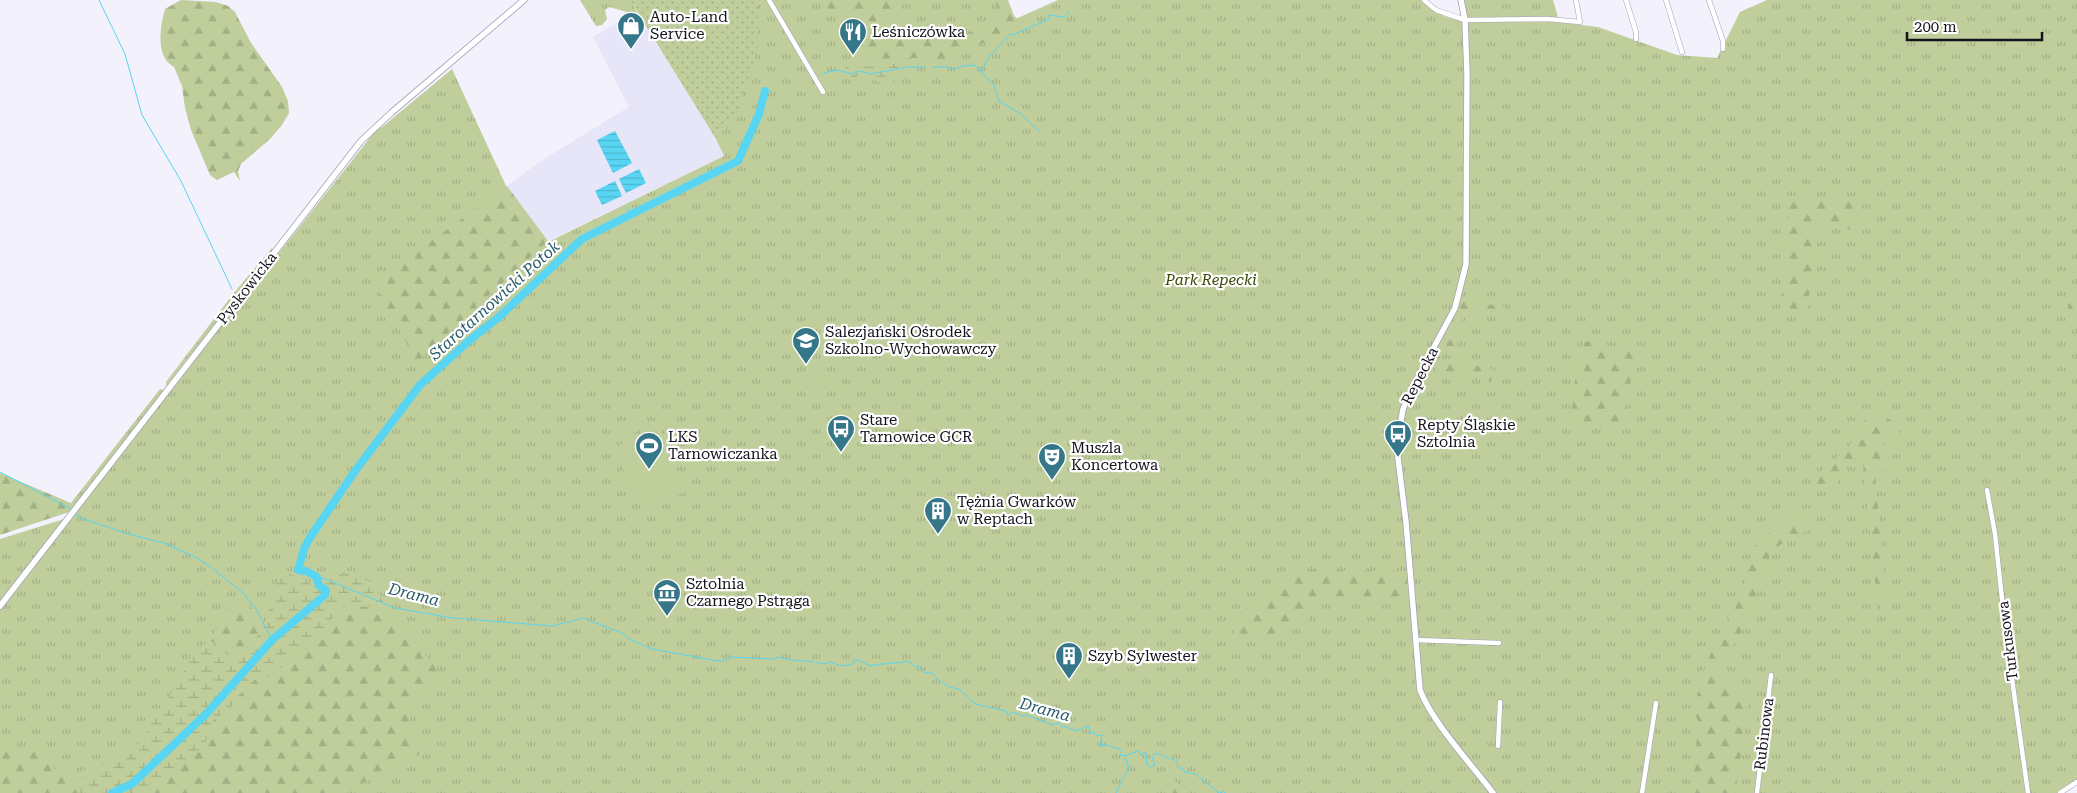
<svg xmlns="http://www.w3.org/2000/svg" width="2077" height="793" font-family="'Roboto Serif',serif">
<defs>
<pattern id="grass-tufts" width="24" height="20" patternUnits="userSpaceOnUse" patternTransform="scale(1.25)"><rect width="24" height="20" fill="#bfce9b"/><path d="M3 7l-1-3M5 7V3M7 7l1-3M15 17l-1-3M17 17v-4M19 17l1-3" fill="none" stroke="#a3b085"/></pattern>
<pattern id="forest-firs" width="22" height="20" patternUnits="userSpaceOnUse" patternTransform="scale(1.25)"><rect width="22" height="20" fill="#bfce9b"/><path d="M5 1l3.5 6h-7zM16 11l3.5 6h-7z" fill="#a3b085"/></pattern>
<pattern id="wetland-marsh" width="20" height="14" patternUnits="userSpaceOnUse" patternTransform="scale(1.25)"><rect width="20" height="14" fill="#bfce9b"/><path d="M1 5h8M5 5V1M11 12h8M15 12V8" fill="none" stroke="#a3b085"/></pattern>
<pattern id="garden-dots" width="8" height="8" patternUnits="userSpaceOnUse" patternTransform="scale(1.25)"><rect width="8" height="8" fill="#bfce9b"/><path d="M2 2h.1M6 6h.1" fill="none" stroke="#a3b085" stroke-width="1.8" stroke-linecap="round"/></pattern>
<pattern id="water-rules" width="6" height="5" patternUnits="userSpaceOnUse" patternTransform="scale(1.25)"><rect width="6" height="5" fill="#58d5f2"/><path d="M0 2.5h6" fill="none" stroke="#4cb6cf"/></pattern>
</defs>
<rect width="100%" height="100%" fill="#f3f1fc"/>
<polygon fill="#e7e5f8" points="637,12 726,155 548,241 507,186 539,162 629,107 593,37"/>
<g fill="url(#grass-tufts)">
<polygon points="580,0 630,0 637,12 634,14 609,7 605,10 607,19 602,25 596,26"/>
<polygon points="752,0 1001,0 1009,22 1058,0 1423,0 1444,16 1468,23 1462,0 1553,0 1558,17 1556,17 1557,22 1598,27 1677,55 1717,58 1740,12 1767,0 2077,0 2077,782 2060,793 0,793 0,609 78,507 380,125 381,128 452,69 507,188 546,243 724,156 716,139 722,132"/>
<polygon points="272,248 272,251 166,386 166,382 233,294"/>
<polygon points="160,389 163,390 162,393 74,506 71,503"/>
<polygon points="64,519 0,602 0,539"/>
</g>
<g fill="url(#forest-firs)">
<path d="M181,0L216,2L228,6L235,12L251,43L282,87L288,101L289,113L282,125L271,138L241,164L238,171L240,181L234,172L217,180L210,175L191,130L185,108L182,86L174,67C155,57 160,27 165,9Z"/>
<path d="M822,0H894C895,13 895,33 906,41L932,35L968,33L1002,23L996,0H1008L1014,16L1021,22L951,61L921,58L865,59L855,16L847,11L834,16Z"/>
<polygon points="507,186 548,241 417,362 380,295 378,280"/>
<polygon points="1790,196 1859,203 1856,230 1817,227 1807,314 1781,306"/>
<polygon points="2077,299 2077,327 2068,311 2068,304"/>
<polygon points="1461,300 1505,307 1504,313 1498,316 1457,308"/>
<polygon points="1456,313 1462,317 1457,346 1443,346 1440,359 1492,369 1491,382 1427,366"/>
<polygon points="1586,341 1635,353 1623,429 1580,426 1571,420 1578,352"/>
<polygon points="1878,411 1890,420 1902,436 1884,438 1887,470 1875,472 1887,607 1879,617 1863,465 1851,459 1833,491 1814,485 1821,471 1849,448 1858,425"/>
<polygon points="0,473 71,503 74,506 69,512 0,535"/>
<polygon points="1795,511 1811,530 1791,537 1772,551 1747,622 1721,667 1720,677 1750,699 1735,793 1693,793 1695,755 1699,724 1694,711 1703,674 1711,653 1743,593 1753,547"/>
<polygon points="1307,570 1407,571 1409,602 1313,599 1308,627 1288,628 1288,639 1231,639 1244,610"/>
<polygon points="242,599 266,621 248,652 234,660 210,640 228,609"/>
<polygon points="342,606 387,607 438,670 410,711 411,731 420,754 342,793 132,793 147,787 211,722 233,706 238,696 254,680 270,676 313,644"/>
<polygon points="0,749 18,757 28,750 36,752 66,779 110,757 113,759 79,780 77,793 0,793"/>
<polygon points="1171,777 1188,793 1171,793 1166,787"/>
</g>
<g fill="url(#wetland-marsh)">
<polygon points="882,64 895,64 898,66 898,78 892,83 883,84 862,74 851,79 844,76 845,67 866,67"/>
<polygon points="280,569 308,582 313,587 347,571 356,577 370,582 387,607 342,606 313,644 270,676 254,680 238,696 233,706 211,722 204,748 147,787 132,793 77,793 79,780 113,759 110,757 135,748 145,736 153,716 176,688 192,653 210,640 234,660 248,652 266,621"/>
</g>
<polygon fill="url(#garden-dots)" points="630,0 759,0 757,49 736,118 716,139"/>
<g fill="#bfce9b">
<polygon points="822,370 827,381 807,390 802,378"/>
<polygon points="633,419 638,431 615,441 610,430"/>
<polygon points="654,428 685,492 644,511 613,448"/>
</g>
<g fill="url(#water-rules)">
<polygon points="615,131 632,163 613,173 597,140"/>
<polygon points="639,169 646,183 626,193 619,179"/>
<polygon points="615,181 622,196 602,205 595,191"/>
</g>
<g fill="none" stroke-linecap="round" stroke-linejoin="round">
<g stroke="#58d5f2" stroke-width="1">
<polyline points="99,0 125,54 142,115 181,181 232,289"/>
<polyline points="1066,14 1069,12"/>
<polyline points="933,67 948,67 954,69 963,66 974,65 994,85 999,101 1021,114 1040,132"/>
<polyline points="981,72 989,57 1010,34 1013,35 1049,19 1049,15 1063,17 1065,16"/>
<polyline points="824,73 838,70 852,74 860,71 870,74 908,67 925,67"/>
<polyline points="626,217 629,207"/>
<polyline points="0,472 71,509"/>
<polyline points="76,514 81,518 125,533 164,543 197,558 212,568 243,593 256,609 272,640"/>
<path d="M317,577L323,578L395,608L453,618L552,626L583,618L622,633L629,639L652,649L718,661H724L731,657L773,659L779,657C788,661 802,660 814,662"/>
<path d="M816,662L824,664L831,662C838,666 847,667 854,663V660H859L870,666C878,663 898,664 908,661L916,667L920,666L925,673L931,672C938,681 948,688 959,689L975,704L1006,711L1008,715L1013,712L1021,716L1027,715L1052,725L1059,723L1062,727H1067L1075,731L1088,726L1091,734L1094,732L1097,736L1102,735L1100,746L1107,745L1120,749L1122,752L1120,755L1125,756L1138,751L1141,755L1145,752L1147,756L1146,764L1151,767L1155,765L1152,757L1156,753C1163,756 1170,758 1177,761L1178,768H1182L1185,772L1196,774L1219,793"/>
<polyline points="1116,793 1129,767 1125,756"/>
<polyline points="1220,793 1223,791 1225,793"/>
</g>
<path stroke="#58d5f2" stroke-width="8" d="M112,793L132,784L206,714L272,640L325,595L326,590C317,584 319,588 317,577L306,571L298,570L304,549L309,539L355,471L420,385L471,339L499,317L582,239L738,161L759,114L765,91"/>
<defs>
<g id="minor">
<polyline points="769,0 823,92"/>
<polyline points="1424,0 1436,10 1465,20 1548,19 1580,22 1576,0"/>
<polyline points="1626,0 1636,32 1636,39"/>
<polyline points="1666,0 1682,52"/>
<polyline points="1709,0 1723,41 1723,49"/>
<polyline points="1987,490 1995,534 2006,636 2028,793"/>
<polyline points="1416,640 1499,643"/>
<polyline points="1498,746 1500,702"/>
<polyline points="1642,793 1656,703"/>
<polyline points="1757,793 1771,675"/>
<polyline points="2060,793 2077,782"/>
</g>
<g id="tertiary">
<path d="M1461,0L1465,20L1467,73L1466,264L1455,308L1414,384L1403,409L1399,432L1398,458L1406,522L1420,690C1432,722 1472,765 1493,793"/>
<polyline points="0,606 361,141 391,113 524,0"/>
</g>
</defs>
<use href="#minor" stroke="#a2a0b7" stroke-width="5.5"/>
<use href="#tertiary" stroke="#a2a0b7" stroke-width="7"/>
<use href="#minor" stroke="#fff" stroke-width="4.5"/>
<use href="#tertiary" stroke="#fff" stroke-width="5.5"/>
</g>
<defs>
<symbol id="shop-pin" viewBox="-11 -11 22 30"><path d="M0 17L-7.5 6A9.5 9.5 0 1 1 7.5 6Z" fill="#357789" stroke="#fff"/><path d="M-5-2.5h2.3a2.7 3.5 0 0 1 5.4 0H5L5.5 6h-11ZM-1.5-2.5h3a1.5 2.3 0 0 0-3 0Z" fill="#fff"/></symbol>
<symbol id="restaurant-pin" viewBox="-11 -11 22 30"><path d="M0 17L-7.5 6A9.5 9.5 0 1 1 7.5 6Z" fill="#357789" stroke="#fff"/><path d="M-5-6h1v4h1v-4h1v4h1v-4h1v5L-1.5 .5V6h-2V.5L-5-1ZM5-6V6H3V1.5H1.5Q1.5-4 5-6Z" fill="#fff"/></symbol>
<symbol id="school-pin" viewBox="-11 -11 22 30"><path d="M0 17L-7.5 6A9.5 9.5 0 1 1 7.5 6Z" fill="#357789" stroke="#fff"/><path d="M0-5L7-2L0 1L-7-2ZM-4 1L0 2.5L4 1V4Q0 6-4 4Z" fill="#fff"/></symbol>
<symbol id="bus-pin" viewBox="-11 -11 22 30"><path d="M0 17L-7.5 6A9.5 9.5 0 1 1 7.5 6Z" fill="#357789" stroke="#fff"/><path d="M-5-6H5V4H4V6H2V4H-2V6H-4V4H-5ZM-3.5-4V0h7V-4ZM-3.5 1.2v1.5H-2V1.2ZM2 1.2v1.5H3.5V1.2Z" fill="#fff"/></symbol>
<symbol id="stadium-pin" viewBox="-11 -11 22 30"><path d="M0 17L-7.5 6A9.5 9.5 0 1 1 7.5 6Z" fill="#357789" stroke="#fff"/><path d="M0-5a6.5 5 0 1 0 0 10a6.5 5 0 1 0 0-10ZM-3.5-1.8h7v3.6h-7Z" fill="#fff"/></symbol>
<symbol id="theatre-pin" viewBox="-11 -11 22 30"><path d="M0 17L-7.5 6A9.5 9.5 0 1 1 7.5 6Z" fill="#357789" stroke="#fff"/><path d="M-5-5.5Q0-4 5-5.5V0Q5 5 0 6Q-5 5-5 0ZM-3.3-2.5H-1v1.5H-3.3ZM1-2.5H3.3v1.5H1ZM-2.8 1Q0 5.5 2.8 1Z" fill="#fff"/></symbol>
<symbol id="building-pin" viewBox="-11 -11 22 30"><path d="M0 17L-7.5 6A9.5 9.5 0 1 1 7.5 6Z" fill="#357789" stroke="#fff"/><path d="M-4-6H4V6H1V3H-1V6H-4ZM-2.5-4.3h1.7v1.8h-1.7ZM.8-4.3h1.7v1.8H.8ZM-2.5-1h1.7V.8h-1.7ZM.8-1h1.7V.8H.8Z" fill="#fff"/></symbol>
<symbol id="museum-pin" viewBox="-11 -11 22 30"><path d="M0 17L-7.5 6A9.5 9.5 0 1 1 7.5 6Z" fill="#357789" stroke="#fff"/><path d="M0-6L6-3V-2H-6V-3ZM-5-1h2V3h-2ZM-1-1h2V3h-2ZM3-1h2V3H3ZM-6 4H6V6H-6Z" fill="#fff"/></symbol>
</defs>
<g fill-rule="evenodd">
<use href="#shop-pin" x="615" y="10" width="32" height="43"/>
<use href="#restaurant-pin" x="837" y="16" width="32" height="43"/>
<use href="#school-pin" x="790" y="325" width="32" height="43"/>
<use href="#bus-pin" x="825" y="413" width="32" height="43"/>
<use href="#bus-pin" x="1382" y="418" width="32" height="43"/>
<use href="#stadium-pin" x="633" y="430" width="32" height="43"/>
<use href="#theatre-pin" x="1036" y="441" width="32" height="43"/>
<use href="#building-pin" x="922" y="495" width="32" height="43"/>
<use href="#museum-pin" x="651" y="577" width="32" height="43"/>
<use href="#building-pin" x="1053" y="640" width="32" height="43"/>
</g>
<g text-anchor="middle" stroke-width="4.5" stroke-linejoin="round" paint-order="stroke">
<g font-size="15" fill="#14131b" stroke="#fff" text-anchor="start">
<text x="650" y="22">Auto-Land<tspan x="650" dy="17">Service</tspan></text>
<text x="872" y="37">Leśniczówka</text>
<text x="825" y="337">Salezjański Ośrodek<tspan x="825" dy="17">Szkolno-Wychowawczy</tspan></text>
<text x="860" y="425">Stare<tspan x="860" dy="17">Tarnowice GCR</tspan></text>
<text x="1417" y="430">Repty Śląskie<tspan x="1417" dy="17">Sztolnia</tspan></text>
<text x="668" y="442">LKS<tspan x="668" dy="17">Tarnowiczanka</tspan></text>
<text x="1071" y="453">Muszla<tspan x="1071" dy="17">Koncertowa</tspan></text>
<text x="957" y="507">Tężnia Gwarków<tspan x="957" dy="17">w Reptach</tspan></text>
<text x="686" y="589">Sztolnia<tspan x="686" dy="17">Czarnego Pstrąga</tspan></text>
<text x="1088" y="661">Szyb Sylwester</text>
</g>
<g font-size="15" font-style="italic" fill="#394702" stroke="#fff">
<text x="1211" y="285">Park Repecki</text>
</g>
<g font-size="15" fill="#14131b" stroke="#fff">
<text transform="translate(247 288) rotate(-52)" y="5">Pyskowicka</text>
<text transform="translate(1420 376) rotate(-63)" y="5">Repecka</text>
<text transform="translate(2008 641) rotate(-97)" y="5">Turkusowa</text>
<text transform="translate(1764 734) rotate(-83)" y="5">Rubinowa</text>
</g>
<g font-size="16" font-style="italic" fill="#2a5d6a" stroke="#fff">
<text transform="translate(494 300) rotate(-42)" y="6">Starotarnowicki Potok</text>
<text transform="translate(414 594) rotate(14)" y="6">Drama</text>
<text transform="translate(1045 709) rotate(15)" y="6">Drama</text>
</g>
</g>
<path d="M1907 32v8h135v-8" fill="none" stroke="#14131b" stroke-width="2.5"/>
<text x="1914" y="32" font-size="15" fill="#14131b" stroke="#ffffff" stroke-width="4" paint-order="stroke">200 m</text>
</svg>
